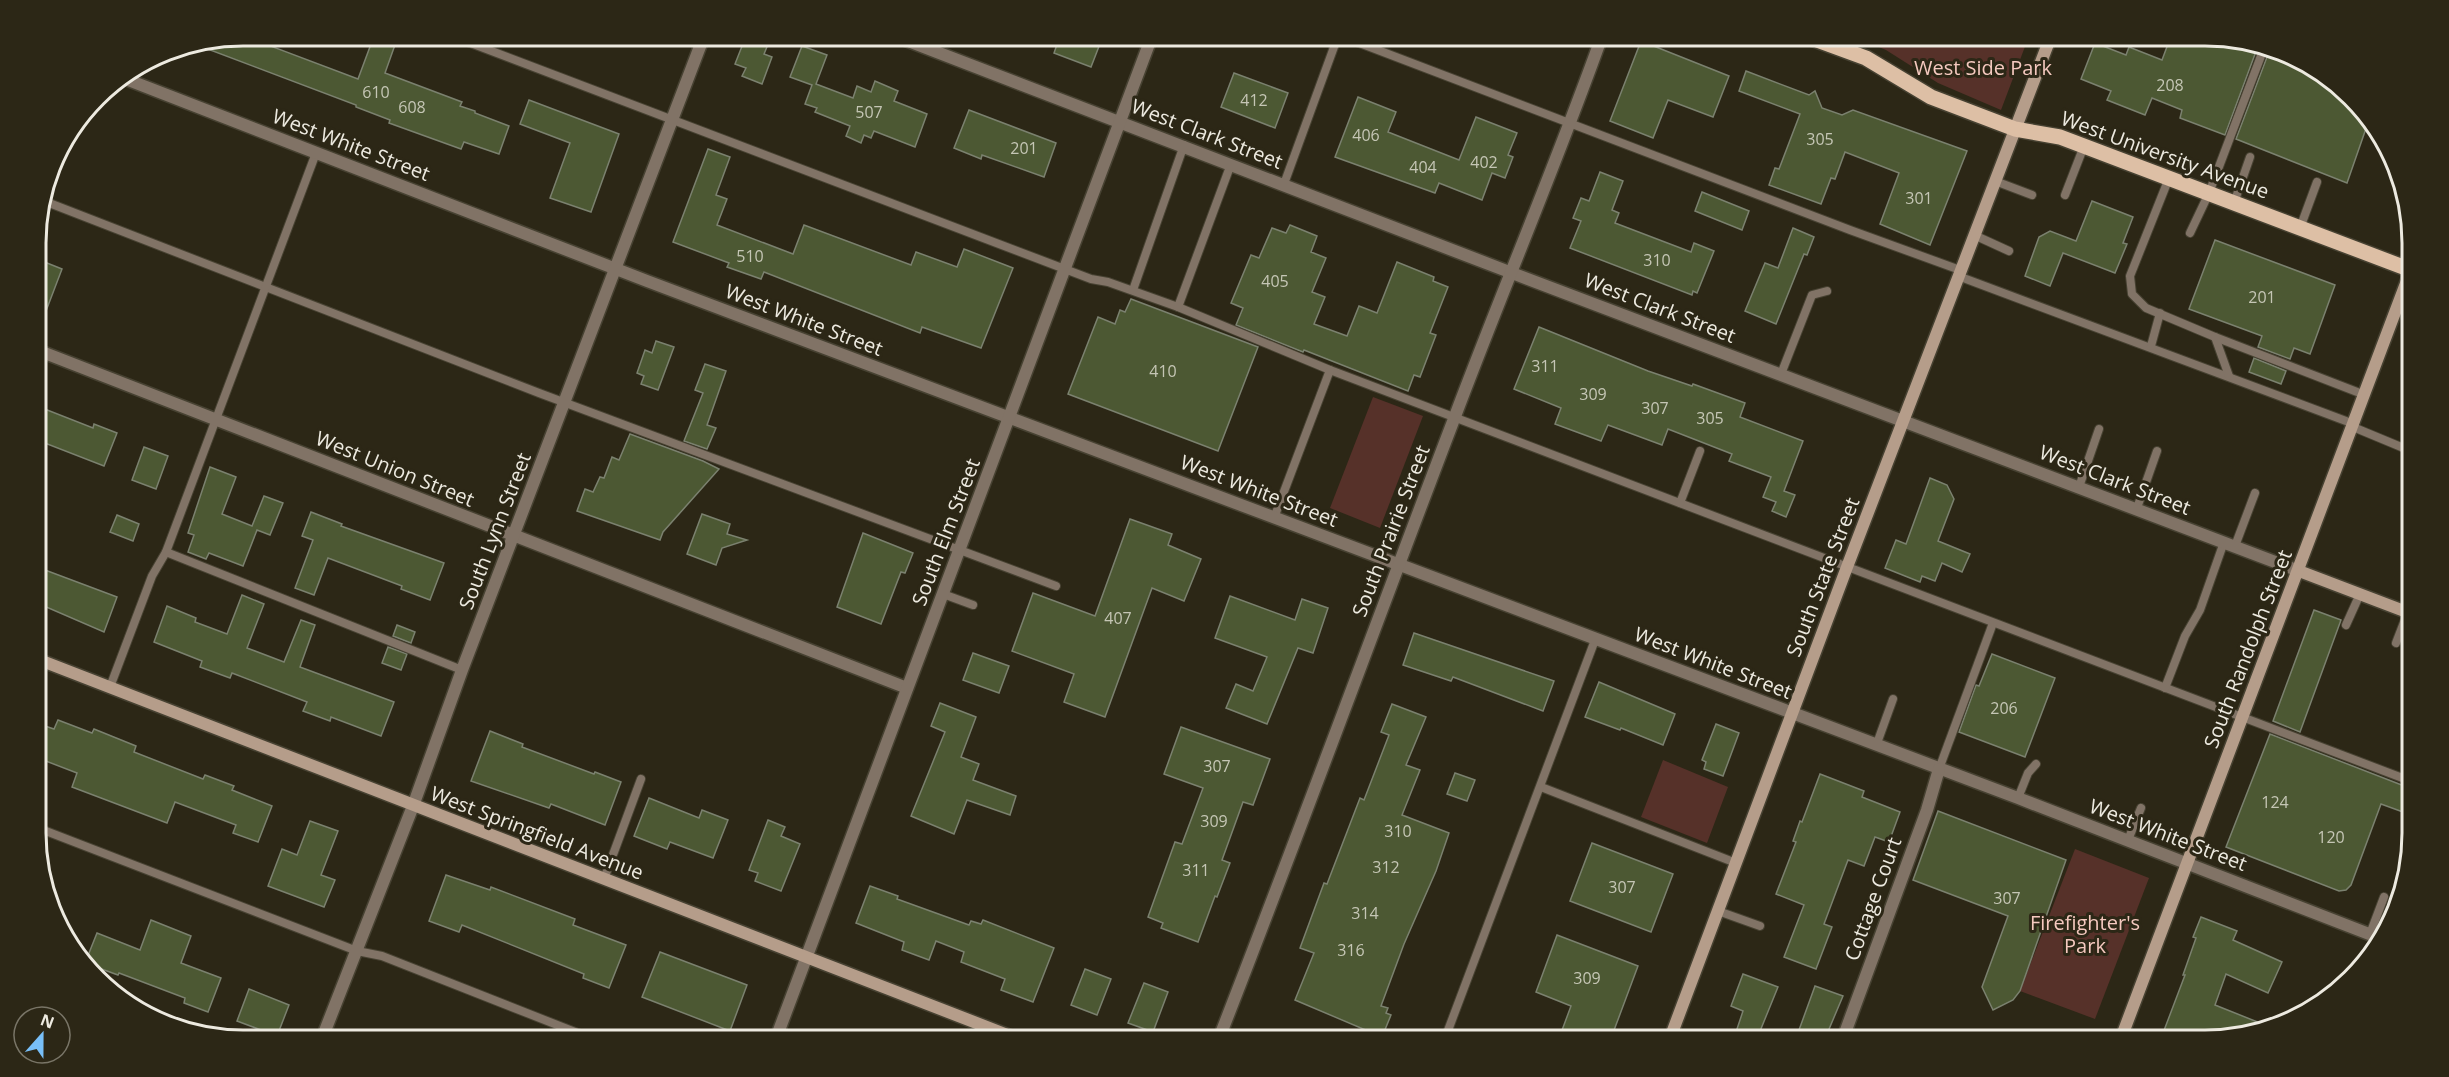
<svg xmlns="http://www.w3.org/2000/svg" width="2449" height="1077" font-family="'Open Sans',sans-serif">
<rect width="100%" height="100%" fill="#2c2716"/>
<g fill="#563129">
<polygon points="1852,36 2029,36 2001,110 1938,83 1886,50"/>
<polygon points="1373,397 1423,416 1380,528 1330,508"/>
<polygon points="1663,760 1728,787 1707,843 1641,817"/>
<polygon points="2075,849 2149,878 2095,1019 2020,991"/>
</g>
<g fill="#4c5833" stroke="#7b816f" stroke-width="1.5">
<polygon points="244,36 358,79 374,36 396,42 385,73 462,102 460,106 475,111 475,113 509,126 499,154 464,142 461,149 389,123 390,120 356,107 356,105 197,45"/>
<polygon points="746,36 753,36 769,42 764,54 772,57 762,84 742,76 746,68 735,64"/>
<polygon points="1060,36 1103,36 1091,67 1054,53"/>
<polygon points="2171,36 2206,36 2258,46 2225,135 2180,118 2182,110 2152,98 2145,115 2107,100 2111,91 2081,79 2095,43 2126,55 2129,47 2162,60"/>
<polygon points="1641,41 1729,76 1713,117 1668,100 1653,138 1610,121"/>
<polygon points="802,46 827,55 816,84 853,98 857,86 871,92 875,81 898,91 894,101 927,114 915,147 874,131 871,138 864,135 861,143 846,136 850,126 815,112 817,108 805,104 812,85 790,77"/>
<polygon points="2270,49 2285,52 2370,117 2347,183 2236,139"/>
<polygon points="1746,71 1809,95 1815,91 1822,108 1842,115 1853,110 1967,151 1930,245 1880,224 1899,173 1845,152 1835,179 1831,178 1821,204 1769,185 1775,168 1779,169 1800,114 1739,91"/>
<polygon points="1234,73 1288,93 1275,128 1221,107"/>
<polygon points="1358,97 1396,112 1388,132 1459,160 1476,117 1517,133 1508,155 1513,157 1505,178 1492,173 1482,200 1439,183 1435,193 1335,157"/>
<polygon points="529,100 619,134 591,212 550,198 570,143 520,124"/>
<polygon points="969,110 1056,143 1044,177 982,155 981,159 954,148"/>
<polygon points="708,149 730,157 716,195 727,199 717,225 793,254 804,225 911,265 916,252 957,267 964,249 1013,268 981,348 922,327 920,333 764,272 761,279 727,267 729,263 673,242"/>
<polygon points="1600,172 1623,181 1612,210 1619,213 1615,223 1691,252 1694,243 1714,251 1697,293 1693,291 1692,295 1570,248 1581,221 1573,218 1581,198 1589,201"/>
<polygon points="1702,192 1749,211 1742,230 1695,211"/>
<polygon points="2092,201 2133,217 2123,243 2127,244 2115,273 2063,253 2050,286 2025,276 2039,237 2050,231 2076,241"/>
<polygon points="1290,225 1317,236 1311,252 1326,258 1312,292 1325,297 1314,324 1347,336 1359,306 1377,313 1397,262 1434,277 1433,281 1448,287 1430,333 1436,335 1420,377 1414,375 1408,391 1304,350 1303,352 1236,325 1243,308 1231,303 1251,255 1259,258 1272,228 1286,233"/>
<polygon points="1793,228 1814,237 1807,255 1804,254 1776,324 1745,311 1765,263 1778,268"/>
<polygon points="2215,240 2335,285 2310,354 2294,348 2290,359 2258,347 2262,336 2189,309"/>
<polygon points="37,259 62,269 38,332 37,332"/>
<polygon points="1131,299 1258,347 1218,451 1068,394 1098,317 1115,324 1120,310 1125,312"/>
<polygon points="1539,327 1648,371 1692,386 1693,384 1745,403 1740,417 1803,441 1784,491 1795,495 1786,517 1772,511 1776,502 1763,497 1771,477 1729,461 1732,454 1668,429 1662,445 1608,425 1601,441 1555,424 1561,408 1514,389"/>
<polygon points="656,341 674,347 658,390 641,384 644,376 637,373 645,350 652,353"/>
<polygon points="2254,358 2286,371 2281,384 2249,372"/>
<polygon points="705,364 726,371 707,425 716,428 707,449 684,441 703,393 695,390"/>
<polygon points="37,406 93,428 94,424 117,433 104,466 37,440"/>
<polygon points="630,434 703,461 719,469 663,532 660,540 577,511 585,489 593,492 600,477 604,478 612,457 619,460"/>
<polygon points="144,447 168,456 156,489 132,480"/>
<polygon points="210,467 236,477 222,514 252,526 264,496 283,503 270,535 257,530 243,566 209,553 206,559 188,552 194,535 188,533"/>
<polygon points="1930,478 1947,485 1954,499 1938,541 1970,554 1962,572 1942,563 1935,581 1922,576 1920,582 1885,568 1896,540 1906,544"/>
<polygon points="311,512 342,524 341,526 444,563 430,600 401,589 402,586 328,558 314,595 295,588 313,540 302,536"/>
<polygon points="702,514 730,524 727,534 747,540 722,548 716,565 687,554"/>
<polygon points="117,515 139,524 133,541 110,532"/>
<polygon points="1130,519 1172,534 1168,545 1201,559 1184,601 1152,588 1105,717 1064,702 1074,674 1012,651 1033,593 1095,616"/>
<polygon points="863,533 913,553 905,573 901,572 881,624 837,607"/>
<polygon points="37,567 117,597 104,632 37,603"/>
<polygon points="242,595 264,604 247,648 284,662 301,620 315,625 300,667 394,702 381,736 331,717 330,721 303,711 307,702 232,673 230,678 200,667 202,661 154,642 167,606 196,618 195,622 227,634"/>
<polygon points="1230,596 1295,620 1302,599 1328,608 1313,653 1298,648 1267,724 1226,708 1236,684 1253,691 1267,657 1215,638"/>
<polygon points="2314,610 2341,620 2300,732 2273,721"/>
<polygon points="397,625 415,632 411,643 393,636"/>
<polygon points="1414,633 1554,681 1543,711 1453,677 1451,681 1403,665"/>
<polygon points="388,647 407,654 401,670 382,663"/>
<polygon points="973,653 1009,666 999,693 963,680"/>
<polygon points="1992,654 2055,678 2025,757 1959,732 1976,685 1979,686"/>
<polygon points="1599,682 1675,714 1663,745 1621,728 1620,730 1585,717"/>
<polygon points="940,703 976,717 961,757 979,764 973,780 1016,796 1010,815 967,800 954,834 911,816 945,732 931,726"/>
<polygon points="1392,704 1426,717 1406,765 1420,770 1402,815 1449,833 1436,871 1404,944 1381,1006 1388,1008 1386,1013 1391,1015 1382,1037 1295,1000 1314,953 1300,948 1324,883 1327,884 1360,798 1364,800 1389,735 1381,732"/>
<polygon points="58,720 92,733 94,729 136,746 134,752 203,779 205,775 234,786 232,790 272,806 258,842 233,833 236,825 175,802 167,823 72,787 77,773 38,758 38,736 42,725 54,729"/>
<polygon points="1716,724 1739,733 1723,776 1704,769 1706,762 1702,760"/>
<polygon points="1181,727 1270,759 1253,805 1243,802 1222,860 1230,863 1217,897 1215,896 1198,942 1161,928 1163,923 1148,917 1175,842 1182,844 1203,788 1164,774"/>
<polygon points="490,731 523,744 522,747 594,774 595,772 621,782 605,825 551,804 549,808 471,781"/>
<polygon points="2270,734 2412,789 2403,812 2381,804 2351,885 2346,890 2339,891 2226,847"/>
<polygon points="1455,773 1475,780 1467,801 1447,794"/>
<polygon points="1820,774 1864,791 1862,797 1900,812 1889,842 1875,837 1864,866 1848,860 1824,924 1832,927 1816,969 1784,957 1804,905 1776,894 1796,842 1793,841 1800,821 1802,822"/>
<polygon points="649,798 699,818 702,810 728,820 713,858 670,842 667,849 634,836"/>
<polygon points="1938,811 2066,860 2020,991 2013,1000 1993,1010 1982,987 2008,916 1913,880"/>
<polygon points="768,820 785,827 781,836 800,844 781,891 755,881 758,873 749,870"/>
<polygon points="310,821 338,831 321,875 335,880 324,907 268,886 282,849 297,855"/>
<polygon points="1592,843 1673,874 1651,932 1570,901"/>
<polygon points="446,875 490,890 491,887 575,919 573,925 626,945 609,988 583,978 584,974 462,925 459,932 429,921"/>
<polygon points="870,886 898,896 897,899 969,925 971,921 981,924 983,920 1054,948 1033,1002 1001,990 1005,979 961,962 964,952 936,941 929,960 902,950 904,942 856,923"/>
<polygon points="2201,917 2237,931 2233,940 2282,962 2268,993 2226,974 2215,1005 2265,1025 2219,1041 2160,1041 2185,975 2183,975 2196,938 2193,937"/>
<polygon points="151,920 191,936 181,963 221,978 208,1012 184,1003 185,998 119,973 118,975 85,963 97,933 140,950"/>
<polygon points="1557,935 1638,966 1610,1041 1558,1041 1571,1006 1536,992"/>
<polygon points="660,952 747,985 730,1031 642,997"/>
<polygon points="1085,969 1111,979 1097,1015 1071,1005"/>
<polygon points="1743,974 1778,987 1756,1041 1733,1041 1743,1011 1731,1006"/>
<polygon points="1144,983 1168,992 1153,1032 1128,1023"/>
<polygon points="1815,986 1843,996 1824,1041 1795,1041"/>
<polygon points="249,989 289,1005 277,1036 237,1021"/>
</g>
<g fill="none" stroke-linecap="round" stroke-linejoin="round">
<defs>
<g id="lane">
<polyline points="452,36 1091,279 1108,282 1178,307 1330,370 2413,782"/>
<polyline points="1341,36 1850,230 1960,270"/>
<polyline points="2169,178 2130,276 2132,294 2146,308 2215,337 2365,395"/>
<polyline points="1995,181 2032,195"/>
<polyline points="1284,184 1338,36"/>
<polyline points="2065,195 2084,146"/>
<polyline points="44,201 539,393 1056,586"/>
<polyline points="2234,203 2250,157"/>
<polyline points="2300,228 2317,182"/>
<polyline points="2190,233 2209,193 2264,48"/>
<polyline points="1974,235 2009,251"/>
<polyline points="1958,276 2354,424"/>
<polyline points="1133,290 1184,145"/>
<polyline points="1178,307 1231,164"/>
<polyline points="2215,337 2229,376"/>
<polyline points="2151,346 2160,313"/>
<polyline points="1781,374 1812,295 1827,291"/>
<polyline points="2353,427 2406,449"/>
<polyline points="2079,487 2099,429"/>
<polyline points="1680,503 1700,451"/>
<polyline points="2137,508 2157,451"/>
<polyline points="1274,518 1330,370"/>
<polyline points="2235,546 2255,493"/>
<polyline points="166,552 462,670"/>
<polyline points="943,594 973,605"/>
<polyline points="2346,625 2360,594"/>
<polyline points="2396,643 2408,612"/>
<polyline points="110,687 152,576 166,552 316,153"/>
<polyline points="2165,688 2185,636 2200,610 2224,542"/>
<polyline points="1876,746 1893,699"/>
<polyline points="1939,769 1993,623"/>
<polyline points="1541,787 1736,863"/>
<polyline points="2018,798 2028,773 2036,764"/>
<polyline points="38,828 357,951 382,956 598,1041"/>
<polyline points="2128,840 2141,808"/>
<polyline points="604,879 641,779"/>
<polyline points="1718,911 1760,926"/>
<polyline points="2370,934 2384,897"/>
<polyline points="2356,973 2366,960 2375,936"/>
<polyline points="1444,1041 1595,640"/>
</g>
<g id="street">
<polyline points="895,36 1512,273 2299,571"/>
<polyline points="123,78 647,281 2018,798 2382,939"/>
<polyline points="37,350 907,688"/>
<polyline points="321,1041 413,806 462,670 704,36"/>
<polyline points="775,1041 1152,36"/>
<path d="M1218,1041C1299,834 1375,626 1454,419C1502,291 1556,165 1602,36"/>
<polyline points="1842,1041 1927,810 1939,769"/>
</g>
<g id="secondary">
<polyline points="2299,571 2412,614"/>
<polyline points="37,659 1023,1041"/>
<polyline points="1669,1041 1847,567 2051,36"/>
<polyline points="2120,1041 2411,270"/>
</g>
<polyline id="primary" points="1806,36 1866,58 1931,97 2015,129 2060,137 2411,270"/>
</defs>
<use href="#lane" stroke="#474232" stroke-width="10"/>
<use href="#street" stroke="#474232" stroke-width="15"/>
<use href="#secondary" stroke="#474232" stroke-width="15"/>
<use href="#primary" stroke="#474232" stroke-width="18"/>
<use href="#lane" stroke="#817366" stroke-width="8"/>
<use href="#street" stroke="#817366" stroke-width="12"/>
<use href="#secondary" stroke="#b59d8a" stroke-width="12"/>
<use href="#primary" stroke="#ddbfa5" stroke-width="15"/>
</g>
<g text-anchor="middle" stroke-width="6" stroke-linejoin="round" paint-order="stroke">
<g font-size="16" fill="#c5c6b5">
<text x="2170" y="91">208</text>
<text x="376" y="98">610</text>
<text x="1254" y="106">412</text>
<text x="412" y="113">608</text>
<text x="869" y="118">507</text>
<text x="1366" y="141">406</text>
<text x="1820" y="145">305</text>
<text x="1024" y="154">201</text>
<text x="1484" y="168">402</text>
<text x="1423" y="173">404</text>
<text x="1919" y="204">301</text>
<text x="750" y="262">510</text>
<text x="1657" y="266">310</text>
<text x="1275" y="287">405</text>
<text x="2262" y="303">201</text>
<text x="1545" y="372">311</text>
<text x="1163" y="377">410</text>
<text x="1593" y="400">309</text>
<text x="1655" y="414">307</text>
<text x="1710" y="424">305</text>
<text x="1118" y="624">407</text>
<text x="2004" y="714">206</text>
<text x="1217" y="772">307</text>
<text x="2275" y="808">124</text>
<text x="1214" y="827">309</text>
<text x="1398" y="837">310</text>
<text x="2331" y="843">120</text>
<text x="1386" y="873">312</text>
<text x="1196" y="876">311</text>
<text x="1622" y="893">307</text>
<text x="2007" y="904">307</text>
<text x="1365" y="919">314</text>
<text x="1351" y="956">316</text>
<text x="1587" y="984">309</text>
</g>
<g font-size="20" fill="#f5c9bf" stroke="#2c2716">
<text x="1983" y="75">West Side Park</text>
<text x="2085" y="930">Firefighter's<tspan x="2085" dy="23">Park</tspan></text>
</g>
<g font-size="20" fill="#edeae0" stroke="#2c2716">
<text transform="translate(1207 134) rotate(21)" y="7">West Clark Street</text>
<text transform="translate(351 145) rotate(21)" y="7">West White Street</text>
<text transform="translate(2165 155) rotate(20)" y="7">West University Avenue</text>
<text transform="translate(1660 308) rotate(21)" y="7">West Clark Street</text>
<text transform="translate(804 320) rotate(21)" y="7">West White Street</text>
<text transform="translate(395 469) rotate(22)" y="7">West Union Street</text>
<text transform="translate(2115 480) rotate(21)" y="7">West Clark Street</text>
<text transform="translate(1259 491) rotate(21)" y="7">West White Street</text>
<text transform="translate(495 531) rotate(-69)" y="7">South Lynn Street</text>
<text transform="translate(1391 531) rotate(-69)" y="7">South Prairie Street</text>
<text transform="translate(946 532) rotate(-69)" y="7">South Elm Street</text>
<text transform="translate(1823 577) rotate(-69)" y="7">South State Street</text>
<text transform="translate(2248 649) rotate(-69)" y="7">South Randolph Street</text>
<text transform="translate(1713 663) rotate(21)" y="7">West White Street</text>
<text transform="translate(537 833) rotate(21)" y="7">West Springfield Avenue</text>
<text transform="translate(2168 835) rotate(21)" y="7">West White Street</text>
<text transform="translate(1873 899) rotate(-70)" y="7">Cottage Court</text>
</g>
</g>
<path d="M0 0H2449V1077H0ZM243 46H2205A197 197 0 0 1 2402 243V833A197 197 0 0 1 2205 1030H243A197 197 0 0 1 46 833V243A197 197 0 0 1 243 46Z" fill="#2c2716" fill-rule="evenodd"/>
<path fill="none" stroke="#edeae0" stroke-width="3" d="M243 46H2205A197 197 0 0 1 2402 243V833A197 197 0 0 1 2205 1030H243A197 197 0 0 1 46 833V243A197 197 0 0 1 243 46Z"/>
<g transform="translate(42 1035) rotate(21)"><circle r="28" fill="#2c2716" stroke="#797567" stroke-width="1.5"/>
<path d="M0-4.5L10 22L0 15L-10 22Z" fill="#78bff8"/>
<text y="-9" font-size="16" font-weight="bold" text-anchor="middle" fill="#edeae0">N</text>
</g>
</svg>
